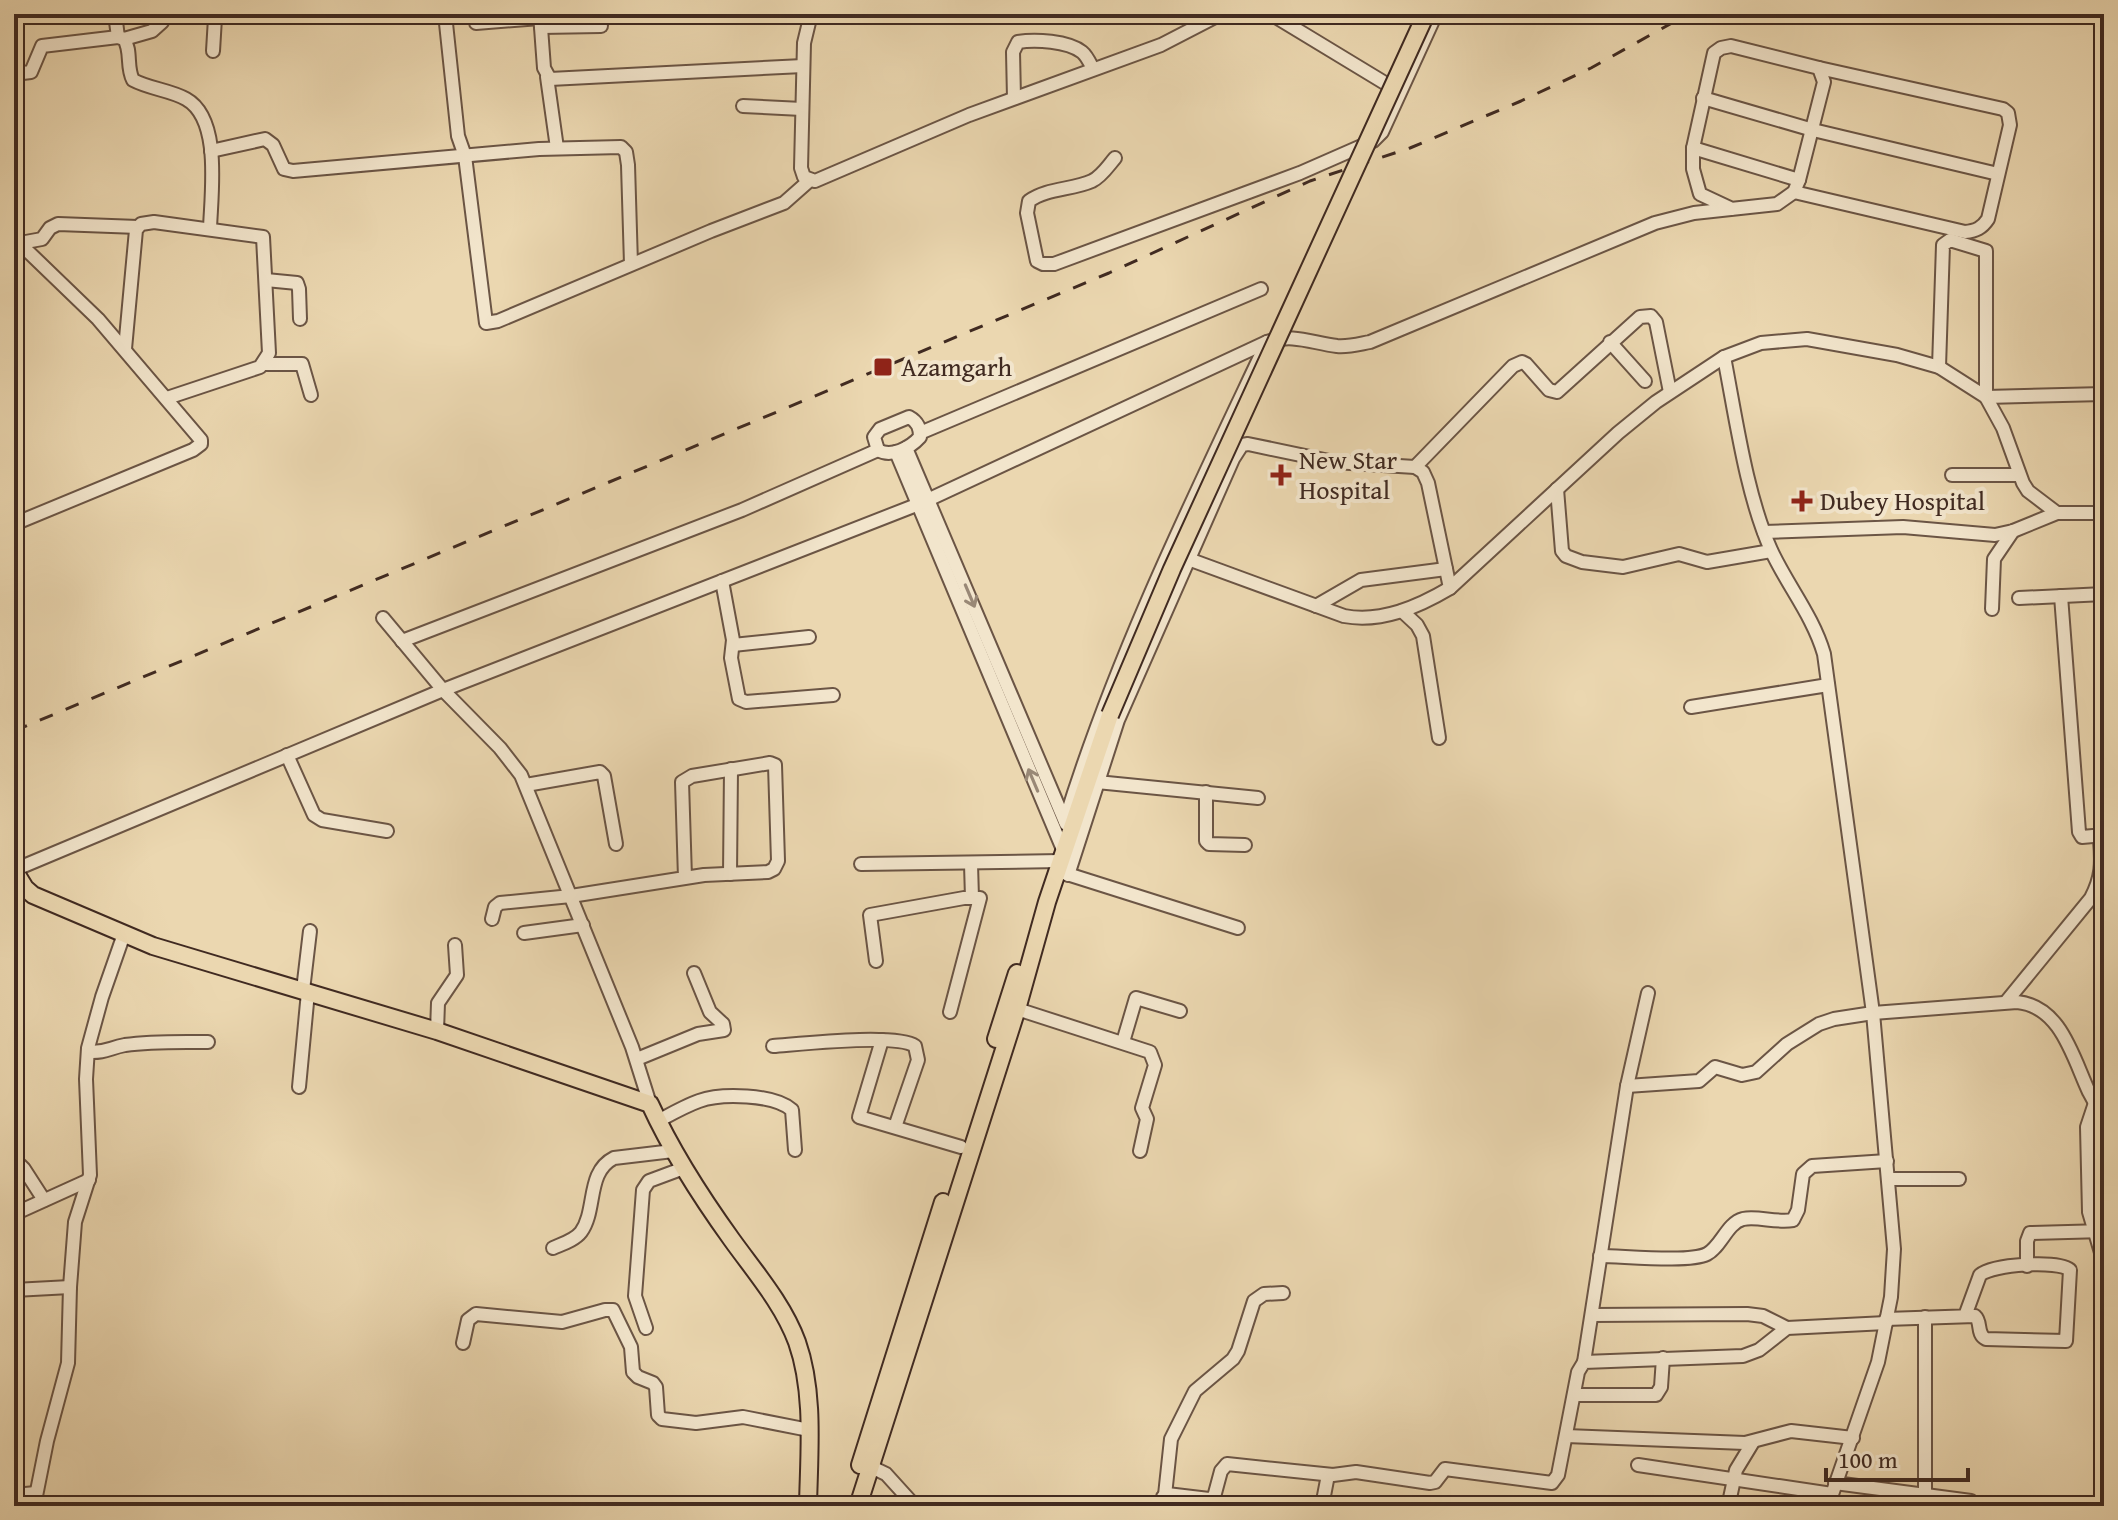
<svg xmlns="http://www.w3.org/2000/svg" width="2118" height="1520" font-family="'Gentium Book Plus',serif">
<rect width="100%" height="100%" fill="#ebd7b0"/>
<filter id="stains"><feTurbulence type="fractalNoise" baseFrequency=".0025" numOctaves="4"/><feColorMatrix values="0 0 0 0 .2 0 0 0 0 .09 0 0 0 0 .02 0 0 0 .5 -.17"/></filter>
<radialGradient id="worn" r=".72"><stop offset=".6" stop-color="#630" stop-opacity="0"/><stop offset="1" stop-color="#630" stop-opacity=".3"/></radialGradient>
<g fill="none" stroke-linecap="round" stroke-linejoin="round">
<defs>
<g id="minor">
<polyline points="115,14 118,37"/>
<polyline points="445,14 458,136 465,156 486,323 498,321 711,231 784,203 810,180"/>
<polyline points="540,14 544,68 550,79 803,66"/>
<polyline points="811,14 804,43 801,168 804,177 815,181 969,115 1161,45 1221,14"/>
<polyline points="1271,14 1398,91"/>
<polyline points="476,23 540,18"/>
<polyline points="541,27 601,26"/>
<polyline points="124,39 152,31 162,22 163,14"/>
<polyline points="213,51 215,18 218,14"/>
<path d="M14,74L31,72L42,46L118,37L124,39C132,51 126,67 133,80C150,89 170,90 186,99C222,119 211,194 210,229"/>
<polyline points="547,77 557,148"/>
<path d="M1014,98L1013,52L1018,42C1035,39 1068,41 1082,52C1087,56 1090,63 1093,69"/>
<polyline points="1703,98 1813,130 1998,174"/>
<polyline points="743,106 802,109"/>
<polyline points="1693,148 1799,180"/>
<polyline points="211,151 265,139 273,145 284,169 293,171 539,149 621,147 626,152 628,165 631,264"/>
<path d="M1115,158C1108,166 1102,176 1092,181C1072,190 1047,188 1029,201L1027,213L1037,261L1043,264H1054L1300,173L1373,141L1382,132L1436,14"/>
<polyline points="2103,188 2104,187"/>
<path d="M1794,192L1965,232C1976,231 1982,228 1988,219L2010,125L2008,113L2003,109L1819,68"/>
<polyline points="14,238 98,319 201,440 201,444 193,450 14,524"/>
<polyline points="20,243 42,239 50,228 58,224 138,227"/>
<polyline points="266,280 297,283 299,289 300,319"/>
<polyline points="1610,342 1645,381"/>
<polyline points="125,349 136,230 141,224 154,222 263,237 269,353 260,367 167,398"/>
<path d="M1724,357C1736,418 1746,494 1771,550C1787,585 1813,616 1824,654L1873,1013L1894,1249L1891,1297L1878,1362L1828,1506"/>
<polyline points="264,364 302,364 311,395"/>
<polyline points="1939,367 1943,245 1950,240 1986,251 1986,397 2003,428 2023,483 2028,491 2057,513"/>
<path d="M909,417C918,422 920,428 920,437C910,448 891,458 878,450L874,437L880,429Z"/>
<polyline points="920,433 1261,289"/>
<polyline points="906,448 1066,824"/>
<polyline points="896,452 1064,852"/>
<polyline points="1415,467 1513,366 1522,362 1526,364 1549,390 1557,392 1640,317 1651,316 1656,322 1670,392"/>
<polyline points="1952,475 2018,475"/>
<polyline points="1557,489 1562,551 1566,556 1582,562 1623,567 1679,554 1707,562 1771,551"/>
<polyline points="1764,532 1903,527 1995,535 2013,531 2057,513 2104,513"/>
<path d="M1191,560L1344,616C1381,623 1418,607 1450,588L1618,433L1656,402L1724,357L1761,343L1807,339L1897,355L1939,367L1986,397L2104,394"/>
<polyline points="722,581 733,640 731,658 739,699 746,702 833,695"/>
<polyline points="2061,596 2079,832 2082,837 2104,835"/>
<polyline points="2019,598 2104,594"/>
<polyline points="1316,606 1361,580 1446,569"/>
<polyline points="1992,609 1994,559 2013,531"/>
<polyline points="1402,611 1417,625 1423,636 1439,738"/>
<polyline points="383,618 443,690 500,748 521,775 632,1047 650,1104"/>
<polyline points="402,641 742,510 878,450"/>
<polyline points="733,645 809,637"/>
<polyline points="1691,707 1828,685"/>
<polyline points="287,755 314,815 322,820 387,831"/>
<polyline points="1097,782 1258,798"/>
<polyline points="526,785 600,772 604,776 616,844"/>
<polyline points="1206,792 1206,841 1209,844 1245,845"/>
<path d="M1065,821C1116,655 1193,499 1267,342"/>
<polyline points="861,864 1061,861"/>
<polyline points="971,864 972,898"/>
<path d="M14,870L443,690L919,504L1267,342C1293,333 1312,343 1337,346C1349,347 1359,344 1370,342L1655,223L1694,213L1777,204L1794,192L1799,180L1824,82L1819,68L1731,46L1721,48L1714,53L1693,148V169L1700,194L1732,209"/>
<polyline points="1061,872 1238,928"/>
<polyline points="730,874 731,769"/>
<polyline points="1068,875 1118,720 1233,459 1242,445 1248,444 1334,462 1415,467 1423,472 1428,483 1450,588"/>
<polyline points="492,919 495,907 500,903 571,896 704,875 768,872 774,869 778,861 775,765 770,763 692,776 682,782 685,878"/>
<polyline points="524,933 583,925"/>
<polyline points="876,961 870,915 964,898 980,898 950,1012"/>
<polyline points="303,990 310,931"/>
<path d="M2006,1002L2091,898C2102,877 2102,863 2100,840L2104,835"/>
<polyline points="1017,1009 1150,1052 1155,1065 1142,1108 1147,1119 1140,1151"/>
<polyline points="437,1031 438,1003 457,975 455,945"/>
<polyline points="882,1040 859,1117 961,1147"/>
<polyline points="1123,1042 1136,998 1180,1011"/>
<path d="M773,1046C800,1044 896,1033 915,1046L918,1060L895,1127"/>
<path d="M88,1052C106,1053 109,1048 125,1045C152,1041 181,1042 208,1042"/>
<polyline points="637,1059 698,1034 724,1030 723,1024 710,1012 694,973"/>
<path d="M1627,1086L1699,1081L1715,1067L1742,1075L1756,1072L1787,1044L1819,1024L1834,1019L1873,1013L2017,1002C2061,1006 2073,1058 2089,1092L2095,1103L2104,1110"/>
<polyline points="299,1087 308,992"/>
<polyline points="2095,1103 2087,1127 2089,1212 2102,1256"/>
<path d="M658,1121C671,1114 685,1106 699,1101C721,1093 774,1094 792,1110L795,1150"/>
<polyline points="14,1166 20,1165 24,1169 44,1200"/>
<polyline points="1889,1179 1959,1179"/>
<polyline points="14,1214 89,1180"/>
<path d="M553,1248C562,1244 575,1240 581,1232C597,1210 586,1172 614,1158L673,1151"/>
<path d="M1600,1256C1623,1256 1689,1263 1707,1254C1721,1247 1727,1223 1743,1219C1758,1216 1776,1223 1793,1220L1798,1210L1803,1174L1812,1166L1887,1161"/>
<polyline points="2027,1266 2027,1241 2030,1233 2104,1231"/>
<polyline points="14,1290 70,1287"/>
<polyline points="1592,1315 1747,1314 1763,1316 1787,1328"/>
<polyline points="1925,1317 1925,1495"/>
<path d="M1886,1319L1975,1316C1982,1322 1976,1334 1986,1339L2066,1341L2070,1270C2058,1260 1993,1264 1980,1275L1965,1316"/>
<polyline points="646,1328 635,1296 643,1190 649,1181 684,1168"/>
<polyline points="463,1343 468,1320 476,1314 562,1322 605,1310 613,1310 631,1347 633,1372 638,1377 653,1383 656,1387 658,1415 662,1419 696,1423 743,1417 809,1430"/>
<polyline points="1584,1362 1627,1086 1648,993"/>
<polyline points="1574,1395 1656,1395 1661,1387 1663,1358"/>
<polyline points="1566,1436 1745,1443 1791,1431 1853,1438"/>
<polyline points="863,1463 886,1474 915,1506"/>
<polyline points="1638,1465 1832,1494"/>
<polyline points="1835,1483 1971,1501"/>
<polyline points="14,1495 36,1493"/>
<polyline points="1165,1495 1171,1439 1195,1391 1233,1359 1238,1351 1254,1301 1264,1294 1283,1293"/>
<polyline points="1730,1498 1736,1470 1753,1442"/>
<polyline points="34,1506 47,1441 68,1363 70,1287 75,1222 90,1175 86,1079 88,1048 102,997 124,934"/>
<polyline points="1076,1506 1086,1503 1123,1506"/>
<polyline points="1162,1506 1163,1497 1167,1494 1209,1499 1214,1497 1221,1471 1227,1464 1333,1475 1356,1472 1430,1483 1435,1482 1445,1469 1552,1483 1558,1475 1578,1372 1584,1362 1743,1356 1759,1350 1787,1328 1886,1323"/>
<polyline points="1322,1506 1328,1475"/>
</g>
<g id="major">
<path d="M14,870L25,888L33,895L153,946L437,1031L650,1104C672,1152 701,1197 732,1240C755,1272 783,1304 797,1342C815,1393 809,1453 808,1506"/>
<polyline points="996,1039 1017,973"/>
<polyline points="860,1465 943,1202"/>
<polyline points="858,1506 1017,1009 1047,902 1110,715"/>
</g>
</defs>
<use href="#minor" stroke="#6b5545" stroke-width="16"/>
<use href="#major" stroke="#402a21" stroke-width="20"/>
<use href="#minor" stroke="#f2e5cc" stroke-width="12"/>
<use href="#major" stroke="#ebd7b0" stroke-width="16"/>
<polyline stroke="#402a21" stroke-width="3" stroke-dasharray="14 14" stroke-linecap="butt" points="14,731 1109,273 1310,181 1410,148 1521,101 1591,68 1688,14"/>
<defs>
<polyline id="major-bridge" points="1110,715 1172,569 1426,14"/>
</defs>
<use href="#major-bridge" stroke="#402a21" stroke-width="20" stroke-linecap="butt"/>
<use href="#major-bridge" stroke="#ebd7b0" stroke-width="16"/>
</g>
<defs><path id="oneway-shaft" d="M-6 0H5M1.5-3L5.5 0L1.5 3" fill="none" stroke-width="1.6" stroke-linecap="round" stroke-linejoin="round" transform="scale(2)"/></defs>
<g stroke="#998876">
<use href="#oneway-shaft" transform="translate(970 596) rotate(67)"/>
<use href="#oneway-shaft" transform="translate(1033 780) rotate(-113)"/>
</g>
<g fill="#8f2418" stroke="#f2e5cc" stroke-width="3">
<rect x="873" y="357" width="20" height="20" rx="4"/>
<path d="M1277 463h8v8h8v8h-8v8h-8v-8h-8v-8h8z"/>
<path d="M1798 489h8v8h8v8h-8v8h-8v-8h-8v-8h8z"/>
</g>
<g text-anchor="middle" stroke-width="8" stroke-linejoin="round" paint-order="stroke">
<g font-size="26" fill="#402a21" stroke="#f2e5cc" text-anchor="start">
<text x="901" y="376">Azamgarh</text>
<text x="1299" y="469">New Star<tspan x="1299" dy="30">Hospital</tspan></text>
<text x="1820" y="510">Dubey Hospital</text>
</g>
</g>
<rect width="2118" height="1520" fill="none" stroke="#ebd7b0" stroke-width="48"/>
<rect x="16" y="16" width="2086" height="1488" fill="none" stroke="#402a21" stroke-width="4"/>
<rect x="24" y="24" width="2070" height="1472" fill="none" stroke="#402a21" stroke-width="2"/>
<path d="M1826 1468v12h142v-12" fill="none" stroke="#402a21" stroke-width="4"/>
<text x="1838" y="1468" font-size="24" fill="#402a21" stroke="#f2e5cc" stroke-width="6" paint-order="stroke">100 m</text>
<rect width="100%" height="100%" filter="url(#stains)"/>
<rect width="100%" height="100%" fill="url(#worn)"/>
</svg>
